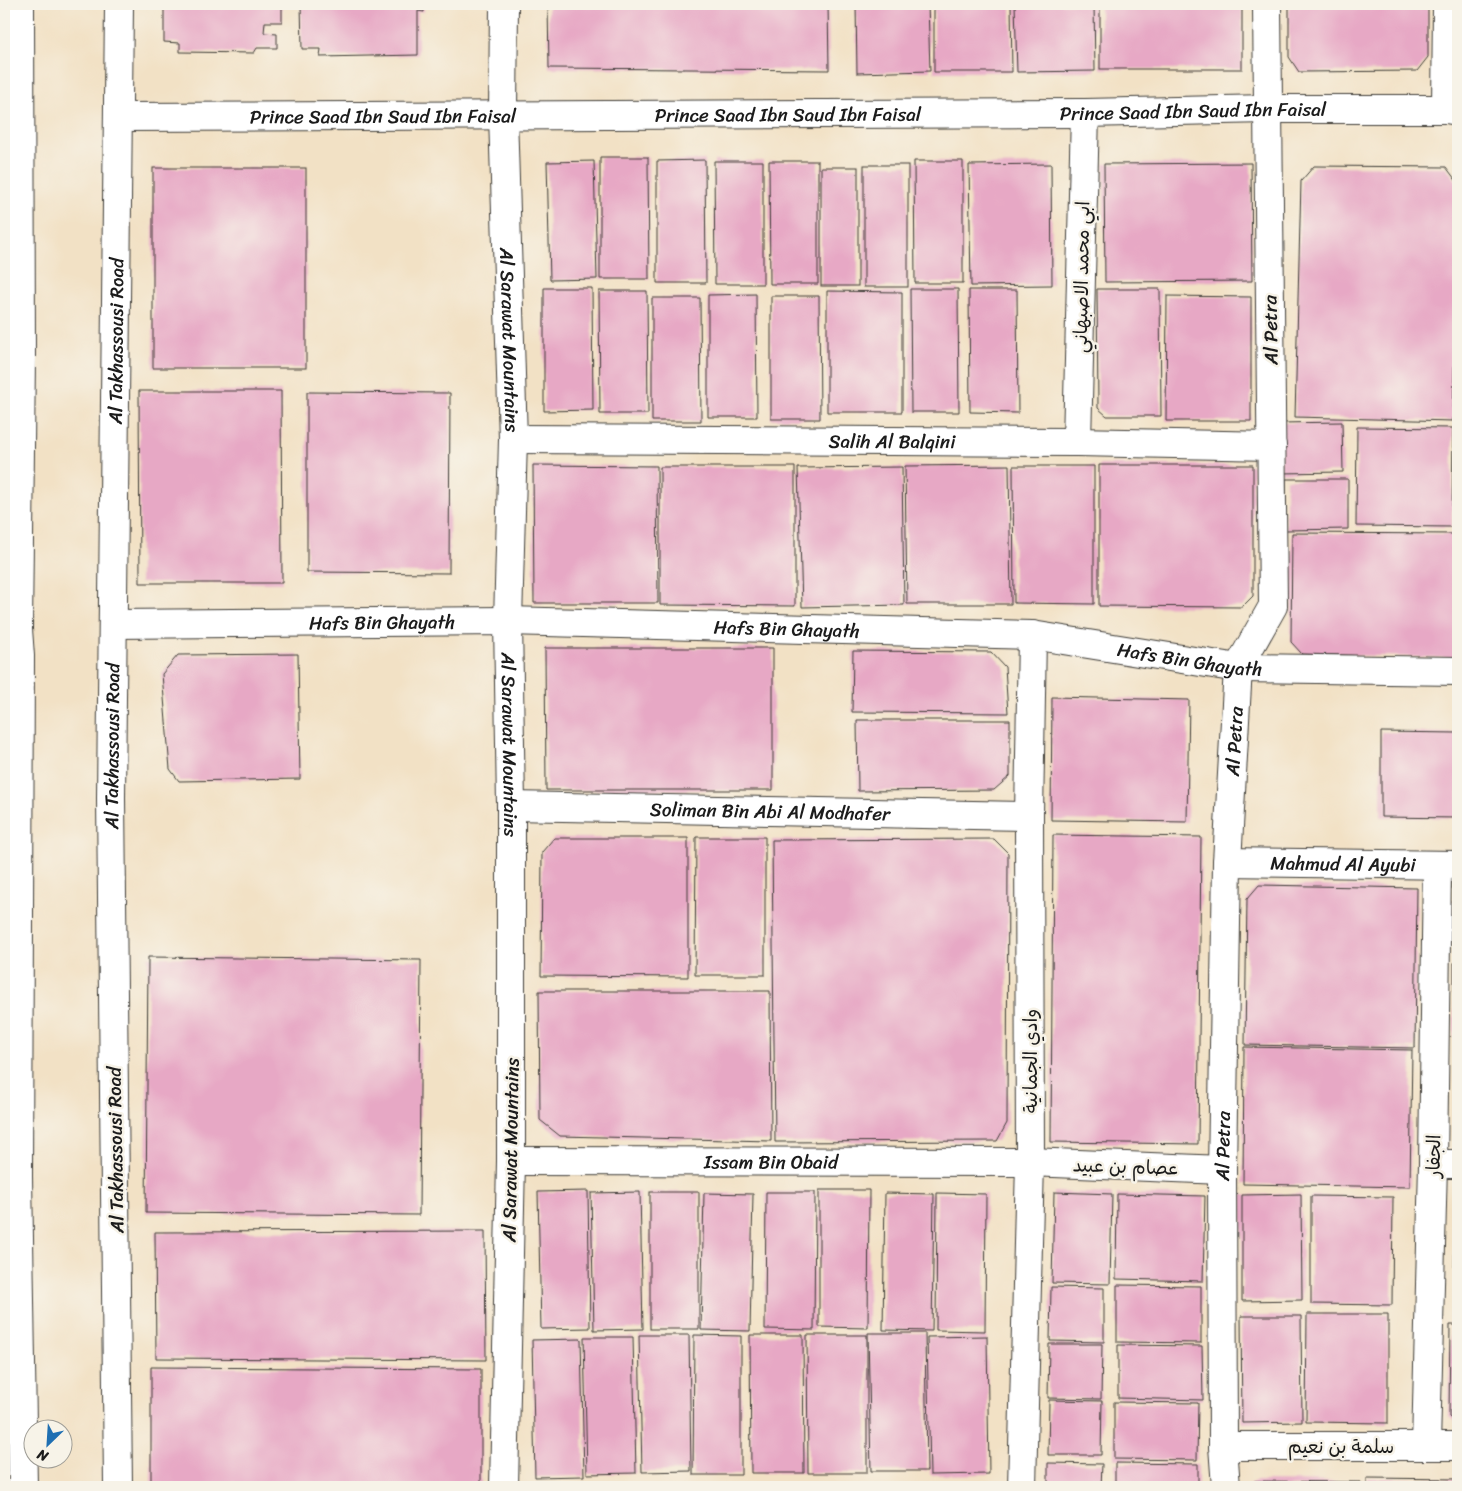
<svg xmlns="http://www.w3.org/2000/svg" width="1462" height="1491" font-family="Sriracha,'Playpen Sans Arabic',sans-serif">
<rect width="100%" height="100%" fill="#f7f3e8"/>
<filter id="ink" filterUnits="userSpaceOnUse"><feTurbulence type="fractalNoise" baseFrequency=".02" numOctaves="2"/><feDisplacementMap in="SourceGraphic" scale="10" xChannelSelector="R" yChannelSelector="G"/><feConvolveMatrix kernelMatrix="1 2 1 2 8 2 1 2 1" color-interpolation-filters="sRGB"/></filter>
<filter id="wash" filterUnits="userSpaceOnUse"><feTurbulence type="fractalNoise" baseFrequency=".0096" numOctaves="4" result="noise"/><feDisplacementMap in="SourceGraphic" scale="20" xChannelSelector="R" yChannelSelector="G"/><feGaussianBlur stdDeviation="1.12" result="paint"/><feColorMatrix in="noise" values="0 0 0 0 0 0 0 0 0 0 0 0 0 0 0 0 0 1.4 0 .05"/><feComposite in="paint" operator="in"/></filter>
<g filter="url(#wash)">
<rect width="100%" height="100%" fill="#f2e1c5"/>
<g id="blocks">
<g fill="#e7a8c5">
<polygon points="164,4 282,4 282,22 265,22 264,33 277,34 277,48 257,48 254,53 180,52 180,43 164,42"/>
<polygon points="301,4 424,4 424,12 418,11 418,55 320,57 321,49 302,49"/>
<polygon points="548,4 828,4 829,70 549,68"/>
<polygon points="856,4 928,4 930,71 857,73"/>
<polygon points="934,4 1011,4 1012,72 934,72"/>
<polygon points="1015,4 1094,4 1095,71 1017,72"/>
<rect x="1100" y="4" width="142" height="65"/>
<polygon points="1289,4 1428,4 1428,57 1417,71 1299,72 1289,57"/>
<polygon points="600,157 648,157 649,279 600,279"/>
<polygon points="705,160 706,283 657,283 657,161"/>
<polygon points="594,161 597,279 550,280 547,162"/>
<polygon points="714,161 763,161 763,284 715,284"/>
<polygon points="769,161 818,161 818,284 770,284"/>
<polygon points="914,161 963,161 963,283 915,283"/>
<polygon points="1251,163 1252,281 1105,282 1104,164"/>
<polygon points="1051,164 1052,285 971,286 969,165"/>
<rect x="864" y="165" width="44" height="122"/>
<polygon points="1314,166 1446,167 1458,183 1453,421 1295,417 1301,181"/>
<rect x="821" y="167" width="37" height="119"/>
<rect x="153" y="168" width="153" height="200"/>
<polygon points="544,288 592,288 593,410 544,411"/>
<polygon points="910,289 958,289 959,412 911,412"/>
<polygon points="1097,289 1160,289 1161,416 1107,416 1098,408"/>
<polygon points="969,290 1017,290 1018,413 970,412"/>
<polygon points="599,291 647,291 648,414 600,414"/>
<polygon points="827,291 902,292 902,412 827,412"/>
<polygon points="756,294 757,417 708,417 708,295"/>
<polygon points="771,296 819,296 820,419 771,419"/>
<polygon points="1167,296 1251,297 1251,421 1166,421"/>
<polygon points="652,298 700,298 701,421 652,421"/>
<polygon points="139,391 281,391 282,583 140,583"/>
<polygon points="307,392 450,393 449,573 307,572"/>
<polygon points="1342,422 1343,472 1281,473 1280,423"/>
<polygon points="1357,427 1453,428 1452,527 1356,526"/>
<polygon points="533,465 657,466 658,603 534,603"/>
<polygon points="1009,465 1011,604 907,604 905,466"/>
<polygon points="1099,465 1253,465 1253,596 1242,607 1099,606"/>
<polygon points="1013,466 1094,466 1094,604 1014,603"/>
<polygon points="660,467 795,467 795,606 660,605"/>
<polygon points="902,467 904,605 802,607 798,468"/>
<polygon points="1286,479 1348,479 1348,529 1286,530"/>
<polygon points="1292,533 1458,534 1455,658 1302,654 1291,642"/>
<polygon points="545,648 773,648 773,790 546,790"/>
<polygon points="853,651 991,652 1005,667 1008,713 852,712"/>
<polygon points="298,654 300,779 179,781 170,769 162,674 178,655"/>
<polygon points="1052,697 1189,700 1187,822 1051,820"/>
<polygon points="857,720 1010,720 1010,776 994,790 858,791"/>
<polygon points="1381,732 1458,733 1458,818 1381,817"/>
<polygon points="1053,835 1201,837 1198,1144 1051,1142"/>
<polygon points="696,837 765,837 765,975 695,975"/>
<polygon points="554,838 688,838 688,977 541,976 542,852"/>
<polygon points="994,839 1008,853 1007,1123 997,1141 775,1142 772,840"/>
<polygon points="1259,885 1417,888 1415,1048 1245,1045 1247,899"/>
<polygon points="1454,898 1458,898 1458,954 1455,954"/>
<polygon points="148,957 421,960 419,1215 146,1213"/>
<rect x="1454" y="963" width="4" height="77"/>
<polygon points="539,991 770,991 771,1141 560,1136 540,1120"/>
<polygon points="1244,1047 1412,1050 1410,1187 1243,1184"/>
<polygon points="1456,1051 1458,1051 1458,1136 1457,1136"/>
<polygon points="819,1190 869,1190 868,1328 819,1327"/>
<polygon points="588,1191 590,1328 541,1329 538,1192"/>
<polygon points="640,1192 643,1329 594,1330 591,1193"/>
<rect x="650" y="1192" width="49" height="137"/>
<polygon points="766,1192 815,1192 814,1330 765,1329"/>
<polygon points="1054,1192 1112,1194 1110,1284 1052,1283"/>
<polygon points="704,1193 753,1194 750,1331 701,1330"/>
<polygon points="885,1193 934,1194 932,1331 883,1330"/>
<polygon points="937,1193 986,1194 985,1331 936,1330"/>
<polygon points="1117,1194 1205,1196 1203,1281 1116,1279"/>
<polygon points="1301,1194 1302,1300 1242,1301 1242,1195"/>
<polygon points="1311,1196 1393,1197 1392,1305 1311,1304"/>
<polygon points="1458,1200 1458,1288 1454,1288 1455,1202"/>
<polygon points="485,1231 486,1360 156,1358 155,1232"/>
<polygon points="1117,1285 1201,1286 1201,1343 1117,1342"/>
<polygon points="1051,1287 1104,1288 1104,1342 1050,1341"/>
<polygon points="1307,1314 1388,1314 1388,1423 1306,1422"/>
<polygon points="1241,1316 1301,1316 1302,1422 1242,1423"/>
<polygon points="1450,1325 1458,1325 1458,1424 1449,1417"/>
<polygon points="868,1333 925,1333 927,1471 871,1471"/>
<polygon points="639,1335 689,1335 691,1471 642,1472"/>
<polygon points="694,1335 741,1336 741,1475 693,1475"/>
<polygon points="750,1335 803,1335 804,1473 751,1473"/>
<polygon points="807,1335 867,1335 867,1473 808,1473"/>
<polygon points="987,1336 989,1474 930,1475 927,1337"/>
<polygon points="584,1337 633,1337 636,1473 587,1474"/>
<polygon points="581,1339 584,1476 535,1477 532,1340"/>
<polygon points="1049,1344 1102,1344 1101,1399 1048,1398"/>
<polygon points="1118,1345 1202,1346 1203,1400 1118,1398"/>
<polygon points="151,1367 481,1369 481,1487 151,1487"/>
<polygon points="1049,1400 1102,1401 1101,1455 1048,1455"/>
<polygon points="1114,1402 1198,1403 1197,1460 1114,1459"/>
<polygon points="1048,1463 1102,1464 1101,1487 1048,1487"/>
<polygon points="1115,1463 1198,1464 1198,1487 1115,1487"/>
<polygon points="1367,1478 1458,1479 1458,1487 1367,1487"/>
<polygon points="1255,1481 1361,1482 1361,1487 1249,1487 1249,1484"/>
</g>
</g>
</g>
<g filter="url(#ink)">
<use href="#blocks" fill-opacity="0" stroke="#3c3a35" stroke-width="1"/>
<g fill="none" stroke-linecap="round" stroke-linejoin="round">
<defs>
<g id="street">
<path id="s1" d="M504,4L503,115L513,439L508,621L511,806V1161L504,1487"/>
<polyline points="1446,109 1447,4"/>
<path id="s2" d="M118,117L1085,113L1268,109H1446L1458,111"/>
<path id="s3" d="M513,439L1077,442L1272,446"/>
<polyline points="1077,442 1085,113"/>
<path id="s4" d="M113,624L508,621L1032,635L1238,668L1458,671"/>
<path id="s5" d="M511,806L1029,816"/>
<path id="s6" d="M1227,862L1458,865"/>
<path id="s7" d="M511,1161L1030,1162L1222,1170"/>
<polyline points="1433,1164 1458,1164"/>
<polyline points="1223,1446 1458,1446"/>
<polyline points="1426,1446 1433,1164 1437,865"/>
<polyline points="1022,1487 1030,1162 1029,816 1032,635"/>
<path id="s8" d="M1226,1487L1223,1446L1222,1170L1227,862L1238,668L1273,606L1267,4"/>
</g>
<g id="primary">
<polyline points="20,4 21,357 18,629 20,656 18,1176 23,1487"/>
<path id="s9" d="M118,1487L111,798L119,4"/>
</g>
</defs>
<use href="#street" stroke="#3c3a35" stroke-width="30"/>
<use href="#primary" stroke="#3c3a35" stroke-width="30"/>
<use href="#street" stroke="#fff" stroke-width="28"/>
<use href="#primary" stroke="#fff" stroke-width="28"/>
</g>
</g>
<g text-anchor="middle" stroke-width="5" stroke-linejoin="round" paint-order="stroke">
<g font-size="19" fill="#1c1c1c" stroke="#f7f3e8">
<text dy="7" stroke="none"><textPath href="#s2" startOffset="1075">Prince Saad Ibn Saud Ibn Faisal</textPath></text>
<text dy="7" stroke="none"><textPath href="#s2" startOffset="670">Prince Saad Ibn Saud Ibn Faisal</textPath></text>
<text dy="7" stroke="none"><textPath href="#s2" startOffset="265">Prince Saad Ibn Saud Ibn Faisal</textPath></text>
<text transform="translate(1081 277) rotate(-89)" y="7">ابي محمد الاصبهاني</text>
<text transform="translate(1270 330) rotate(-91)" y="7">Al Petra</text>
<text dy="7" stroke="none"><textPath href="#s9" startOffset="1146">Al Takhassousi Road</textPath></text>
<text dy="7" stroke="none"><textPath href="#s1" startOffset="336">Al Sarawat Mountains</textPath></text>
<text dy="7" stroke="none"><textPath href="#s3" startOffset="379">Salih Al Balqini</textPath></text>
<text dy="7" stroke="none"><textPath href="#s4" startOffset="269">Hafs Bin Ghayath</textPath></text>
<text dy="7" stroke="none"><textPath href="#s4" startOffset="674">Hafs Bin Ghayath</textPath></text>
<text dy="7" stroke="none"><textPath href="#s4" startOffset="1079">Hafs Bin Ghayath</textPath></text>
<text dy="7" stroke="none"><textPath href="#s8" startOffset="746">Al Petra</textPath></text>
<text dy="7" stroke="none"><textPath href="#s9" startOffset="741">Al Takhassousi Road</textPath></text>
<text dy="7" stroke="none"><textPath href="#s1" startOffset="741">Al Sarawat Mountains</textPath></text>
<text dy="7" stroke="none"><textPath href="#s5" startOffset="259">Soliman Bin Abi Al Modhafer</textPath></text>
<text dy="7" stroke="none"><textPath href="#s6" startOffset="116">Mahmud Al Ayubi</textPath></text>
<text transform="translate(1030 1061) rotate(-90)" y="7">وادي الجمانية</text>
<text dy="7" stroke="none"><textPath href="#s8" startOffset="341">Al Petra</textPath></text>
<text transform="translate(115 1150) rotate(-91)" y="7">Al Takhassousi Road</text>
<text transform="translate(510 1150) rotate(-89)" y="7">Al Sarawat Mountains</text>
<text transform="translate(1433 1156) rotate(-89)" y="7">الجفار</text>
<text dy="7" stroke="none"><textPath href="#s7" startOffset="260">Issam Bin Obaid</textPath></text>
<text transform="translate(1126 1166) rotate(2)" y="7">عصام بن عبيد</text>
<text x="1341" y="1453">سلمة بن نعيم</text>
</g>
</g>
<rect width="1462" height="1491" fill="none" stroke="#f7f3e8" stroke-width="20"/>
<g transform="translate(48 1444) rotate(205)"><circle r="24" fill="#f7f3e8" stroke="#9f9d96"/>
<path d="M0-4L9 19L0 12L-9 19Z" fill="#1f6fb2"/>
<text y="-8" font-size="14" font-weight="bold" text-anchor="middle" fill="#1c1c1c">N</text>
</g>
</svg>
